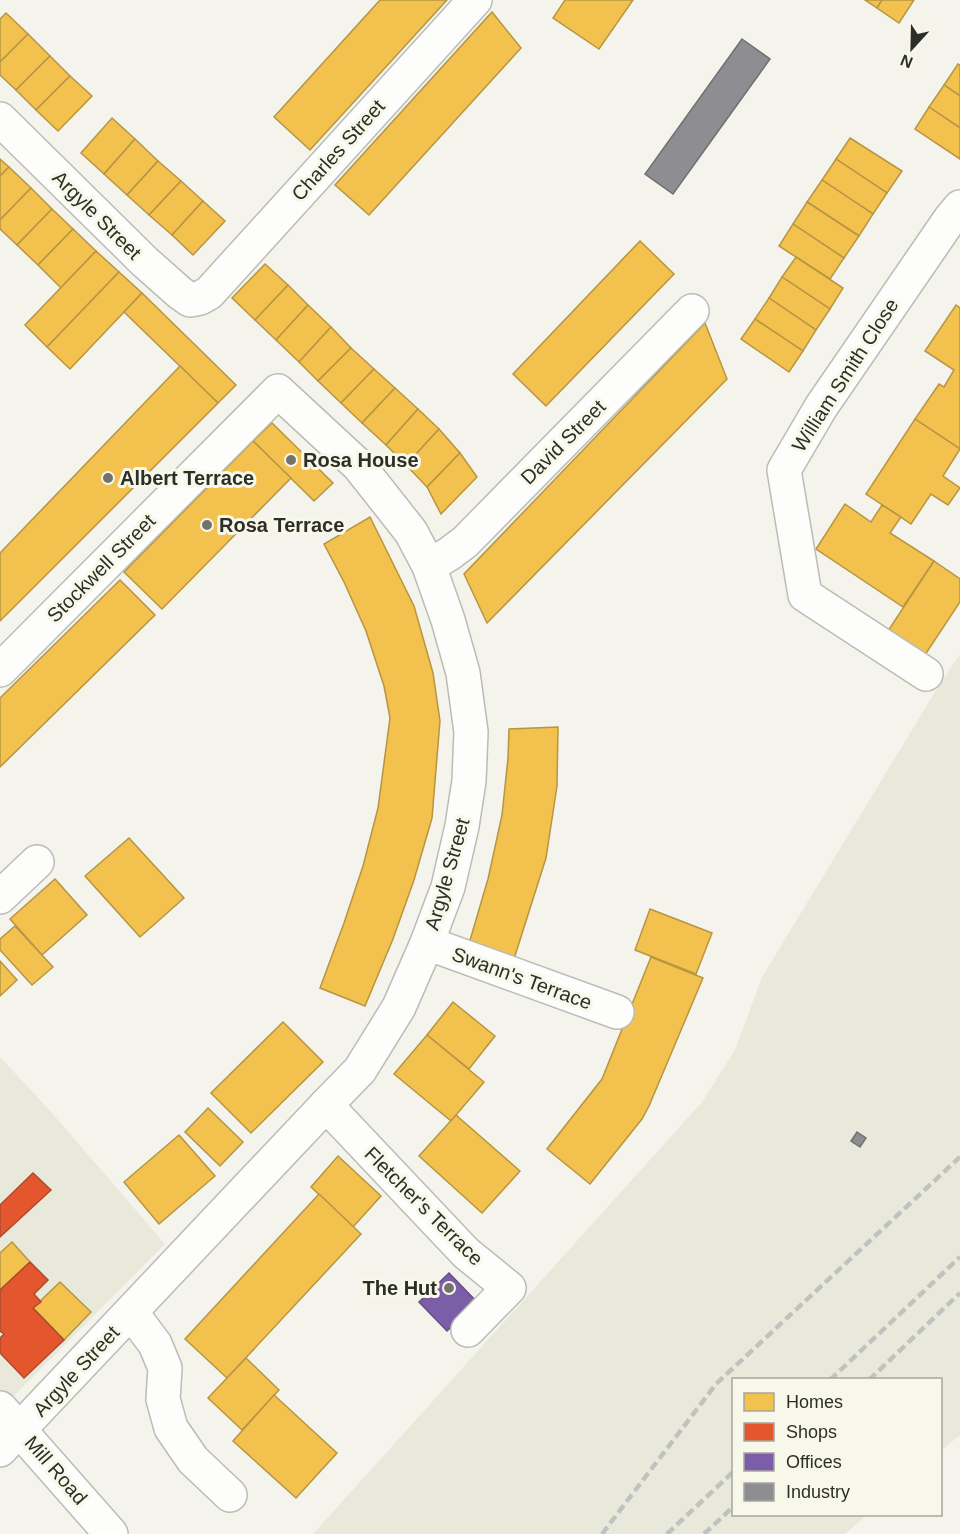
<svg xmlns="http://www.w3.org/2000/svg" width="960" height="1534" font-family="Arial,sans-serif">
<rect width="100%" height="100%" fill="#f4f4ec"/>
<g fill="#e9e9db">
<polygon points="960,654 960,1435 941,1451 940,1380 734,1380 734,1514 867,1515 845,1534 313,1534 702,1102 735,1050 762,977 938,687"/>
<polygon points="0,1057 52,1113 165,1244 0,1410"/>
</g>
<g fill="#f2c14e" stroke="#b79543" stroke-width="1.5">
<polygon points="380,0 447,0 310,150 274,117"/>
<polygon points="565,0 633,0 599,49 553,18"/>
<polygon points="865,0 882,0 877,8"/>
<polygon points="882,0 914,0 899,23 877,8"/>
<polygon points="492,12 521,48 369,215 335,185"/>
<polygon points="6,13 28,34 0,62 0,19"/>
<polygon points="28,34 50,56 16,90 0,75 0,62"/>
<polygon points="50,56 70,76 36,110 16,90"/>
<polygon points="958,64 960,65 960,96 944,85"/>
<polygon points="70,76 92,96 58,131 36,110"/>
<polygon points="944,85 960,96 960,128 929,107"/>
<polygon points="929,107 960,128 960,159 915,129"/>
<polygon points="112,118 135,139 104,174 81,153"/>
<polygon points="850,138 902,171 887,193 836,159"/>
<polygon points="135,139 158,161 127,195 104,174"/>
<polygon points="0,159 9,167 0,176"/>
<polygon points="836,159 887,193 873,214 822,180"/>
<polygon points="158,161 181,181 149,215 127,195"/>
<polygon points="9,167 31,188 0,220 0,176"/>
<polygon points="822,180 873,214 859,236 807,202"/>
<polygon points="181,181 203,201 172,235 149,215"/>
<polygon points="31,188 52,209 17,245 0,229 0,220"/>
<polygon points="203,201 225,221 193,255 172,235"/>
<polygon points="807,202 859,236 844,258 793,224"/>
<polygon points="52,209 73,229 38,265 17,245"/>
<polygon points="793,224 844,258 830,279 779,246"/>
<polygon points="73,229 96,251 61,288 38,265"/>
<polygon points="640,241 674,274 546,406 513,374"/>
<polygon points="96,251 119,272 47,347 25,325"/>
<polygon points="796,257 843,288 830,309 782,277"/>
<polygon points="265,264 288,285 255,320 232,298"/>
<polygon points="119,272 142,293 70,369 47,347"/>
<polygon points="782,277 830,309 816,330 769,298"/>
<polygon points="288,285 308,305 276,340 255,320"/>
<polygon points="142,293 236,385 218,403 124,312"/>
<polygon points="769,298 816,330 803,351 755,319"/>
<polygon points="308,305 331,327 299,362 276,340"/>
<polygon points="956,305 960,308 960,449 915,419 939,384 944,387 954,370 925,351"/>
<polygon points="755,319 803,351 789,372 741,339"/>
<polygon points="705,323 727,379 487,623 464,574"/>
<polygon points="331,327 351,348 318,381 299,362"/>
<polygon points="351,348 374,369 341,403 318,381"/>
<polygon points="180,366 218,403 0,621 0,553"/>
<polygon points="374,369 395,388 362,423 341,403"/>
<polygon points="395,388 418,409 386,445 362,423"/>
<polygon points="418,409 439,429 406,465 386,445"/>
<polygon points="915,419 960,449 943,476 960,488 948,505 931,494 911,524 866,494"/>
<polygon points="272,423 333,483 314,501 253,441"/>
<polygon points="439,429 460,453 427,487 406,465"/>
<polygon points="253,441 291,478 162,609 124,572"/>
<polygon points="460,453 477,477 441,514 427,487"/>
<polygon points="845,504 871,522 882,505 901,517 890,533 934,561 903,607 816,549"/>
<polygon points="370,517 414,606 433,673 440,721 432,818 414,880 393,939 365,1006 320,988 344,923 363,866 378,808 390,718 384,686 366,631 344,582 324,544"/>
<polygon points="934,561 960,579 960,602 921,661 884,637"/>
<polygon points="120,580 155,615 0,767 0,698"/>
<polygon points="558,727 557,786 546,858 513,962 468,947 488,879 502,815 508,758 509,729"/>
<polygon points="129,838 184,898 140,937 85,876"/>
<polygon points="55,879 87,915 42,955 10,919"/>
<polygon points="650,909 712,933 696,974 635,950"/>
<polygon points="15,926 53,967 32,985 0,950 0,939"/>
<polygon points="651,957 703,978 649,1106 642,1119 590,1184 547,1149 602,1079"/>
<polygon points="0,961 17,980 0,996"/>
<polygon points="453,1002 495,1036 469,1069 427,1035"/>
<polygon points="283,1022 323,1062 251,1133 211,1093"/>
<polygon points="427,1035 484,1082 451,1121 394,1074"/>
<polygon points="208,1108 243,1142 220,1166 185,1132"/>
<polygon points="456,1115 520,1171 482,1213 419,1156"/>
<polygon points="179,1135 215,1176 159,1224 124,1182"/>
<polygon points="338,1156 381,1196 353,1227 311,1187"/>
<polygon points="319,1194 361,1234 227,1378 185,1339"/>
<polygon points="12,1242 30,1262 0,1290 0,1253"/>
<polygon points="60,1282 91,1312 64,1340 33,1308"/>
<polygon points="246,1358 279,1390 242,1430 208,1398"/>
<polygon points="274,1395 337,1453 296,1498 233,1441"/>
</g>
<g fill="#e4572e" stroke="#ad4b2c" stroke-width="1.5">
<polygon points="33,1173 51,1190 0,1237 0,1205"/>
<polygon points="30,1262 48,1280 34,1294 41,1302 33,1308 64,1340 24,1378 0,1353 0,1338 4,1334 0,1331 0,1290"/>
</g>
<polygon fill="#7b5ea7" stroke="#645081" stroke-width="1.5" points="449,1273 477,1302 447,1331 419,1302"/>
<g fill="#8d8d92" stroke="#707072" stroke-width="1.5">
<polygon points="742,39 770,59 673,194 645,174"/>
<polygon points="857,1132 866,1138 860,1147 851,1141"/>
</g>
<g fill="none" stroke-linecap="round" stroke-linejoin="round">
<defs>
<g id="minor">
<polyline points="0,119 145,262 180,293 190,300 200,298 209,293 475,0"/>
<polyline points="429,566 449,554 465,542 692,311"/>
<polyline points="0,670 278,391 359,466 411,532 429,566 448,620 463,673 471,732 469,781 462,826 448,887 427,943 399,1007 360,1070 326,1105 0,1450"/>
<polyline points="926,674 805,595 784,470 821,407 950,219 960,207"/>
<polyline points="0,897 37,862"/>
<polyline points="427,943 617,1012"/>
<polyline points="326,1105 466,1253 509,1288 468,1330"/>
<polyline points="131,1312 155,1344 165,1368 163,1399 171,1428 193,1460 230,1495"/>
</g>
<polyline id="tertiary" points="0,1408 111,1534"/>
</defs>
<use href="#minor" stroke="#bbbcb6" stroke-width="36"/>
<use href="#tertiary" stroke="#bbbcb6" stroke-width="36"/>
<use href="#minor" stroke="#fdfdfc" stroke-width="33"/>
<use href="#tertiary" stroke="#fdfdfc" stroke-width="33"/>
<g stroke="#c1c1c0" stroke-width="4.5" stroke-dasharray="9 4.5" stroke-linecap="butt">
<polyline points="830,1380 960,1257"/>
<polyline points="869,1380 960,1293"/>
<polyline points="602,1534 716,1384 960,1157"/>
<polyline points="667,1534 734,1471"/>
<polyline points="704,1534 734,1506"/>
</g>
</g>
<g fill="#73736d" stroke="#f7f8e9" stroke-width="2">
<circle cx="291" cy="460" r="6"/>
<circle cx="108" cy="478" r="6"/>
<circle cx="207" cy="525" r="6"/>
<circle cx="449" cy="1288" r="6"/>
</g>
<g text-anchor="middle" stroke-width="6" stroke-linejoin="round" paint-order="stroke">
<g font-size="20" fill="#2e2e29" stroke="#f7f8e9">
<text transform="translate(338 150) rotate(-48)" y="7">Charles Street</text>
<text transform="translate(97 215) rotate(45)" y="7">Argyle Street</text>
<text transform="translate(845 375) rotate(-57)" y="7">William Smith Close</text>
<text transform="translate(563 442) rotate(-45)" y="7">David Street</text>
<text transform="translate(101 568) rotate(-45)" y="7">Stockwell Street</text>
<text transform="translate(447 874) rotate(-74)" y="7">Argyle Street</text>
<text transform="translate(522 978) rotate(20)" y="7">Swann's Terrace</text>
<text transform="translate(424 1206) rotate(45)" y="7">Fletcher's Terrace</text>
<text transform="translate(76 1371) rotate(-47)" y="7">Argyle Street</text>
<text transform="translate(56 1470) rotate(49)" y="7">Mill Road</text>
</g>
<g font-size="20" font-weight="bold" fill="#2e2e29" stroke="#f7f8e9" text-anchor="start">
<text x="303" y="467">Rosa House</text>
<text x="120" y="485">Albert Terrace</text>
<text x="219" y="532">Rosa Terrace</text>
<text x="437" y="1295" text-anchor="end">The Hut</text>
</g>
</g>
<rect x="732" y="1378" width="210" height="138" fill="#f7f8e9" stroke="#a7a79c" stroke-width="1.5"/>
<rect x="744" y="1393" width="30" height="18" fill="#f2c14e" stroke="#a7a79c" stroke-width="1.5"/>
<text x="786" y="1408" font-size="18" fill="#2e2e29">Homes</text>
<rect x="744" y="1423" width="30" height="18" fill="#e4572e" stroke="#a7a79c" stroke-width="1.5"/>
<text x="786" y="1438" font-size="18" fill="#2e2e29">Shops</text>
<rect x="744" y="1453" width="30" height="18" fill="#7b5ea7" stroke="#a7a79c" stroke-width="1.5"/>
<text x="786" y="1468" font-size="18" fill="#2e2e29">Offices</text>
<rect x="744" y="1483" width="30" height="18" fill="#8d8d92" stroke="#a7a79c" stroke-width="1.5"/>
<text x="786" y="1498" font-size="18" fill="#2e2e29">Industry</text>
<g transform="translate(912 48) rotate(202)" stroke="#f7f8e9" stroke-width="4.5" paint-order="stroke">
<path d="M0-4.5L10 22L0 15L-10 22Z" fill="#2e2e29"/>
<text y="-9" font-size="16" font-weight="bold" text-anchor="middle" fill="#2e2e29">N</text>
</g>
</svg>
